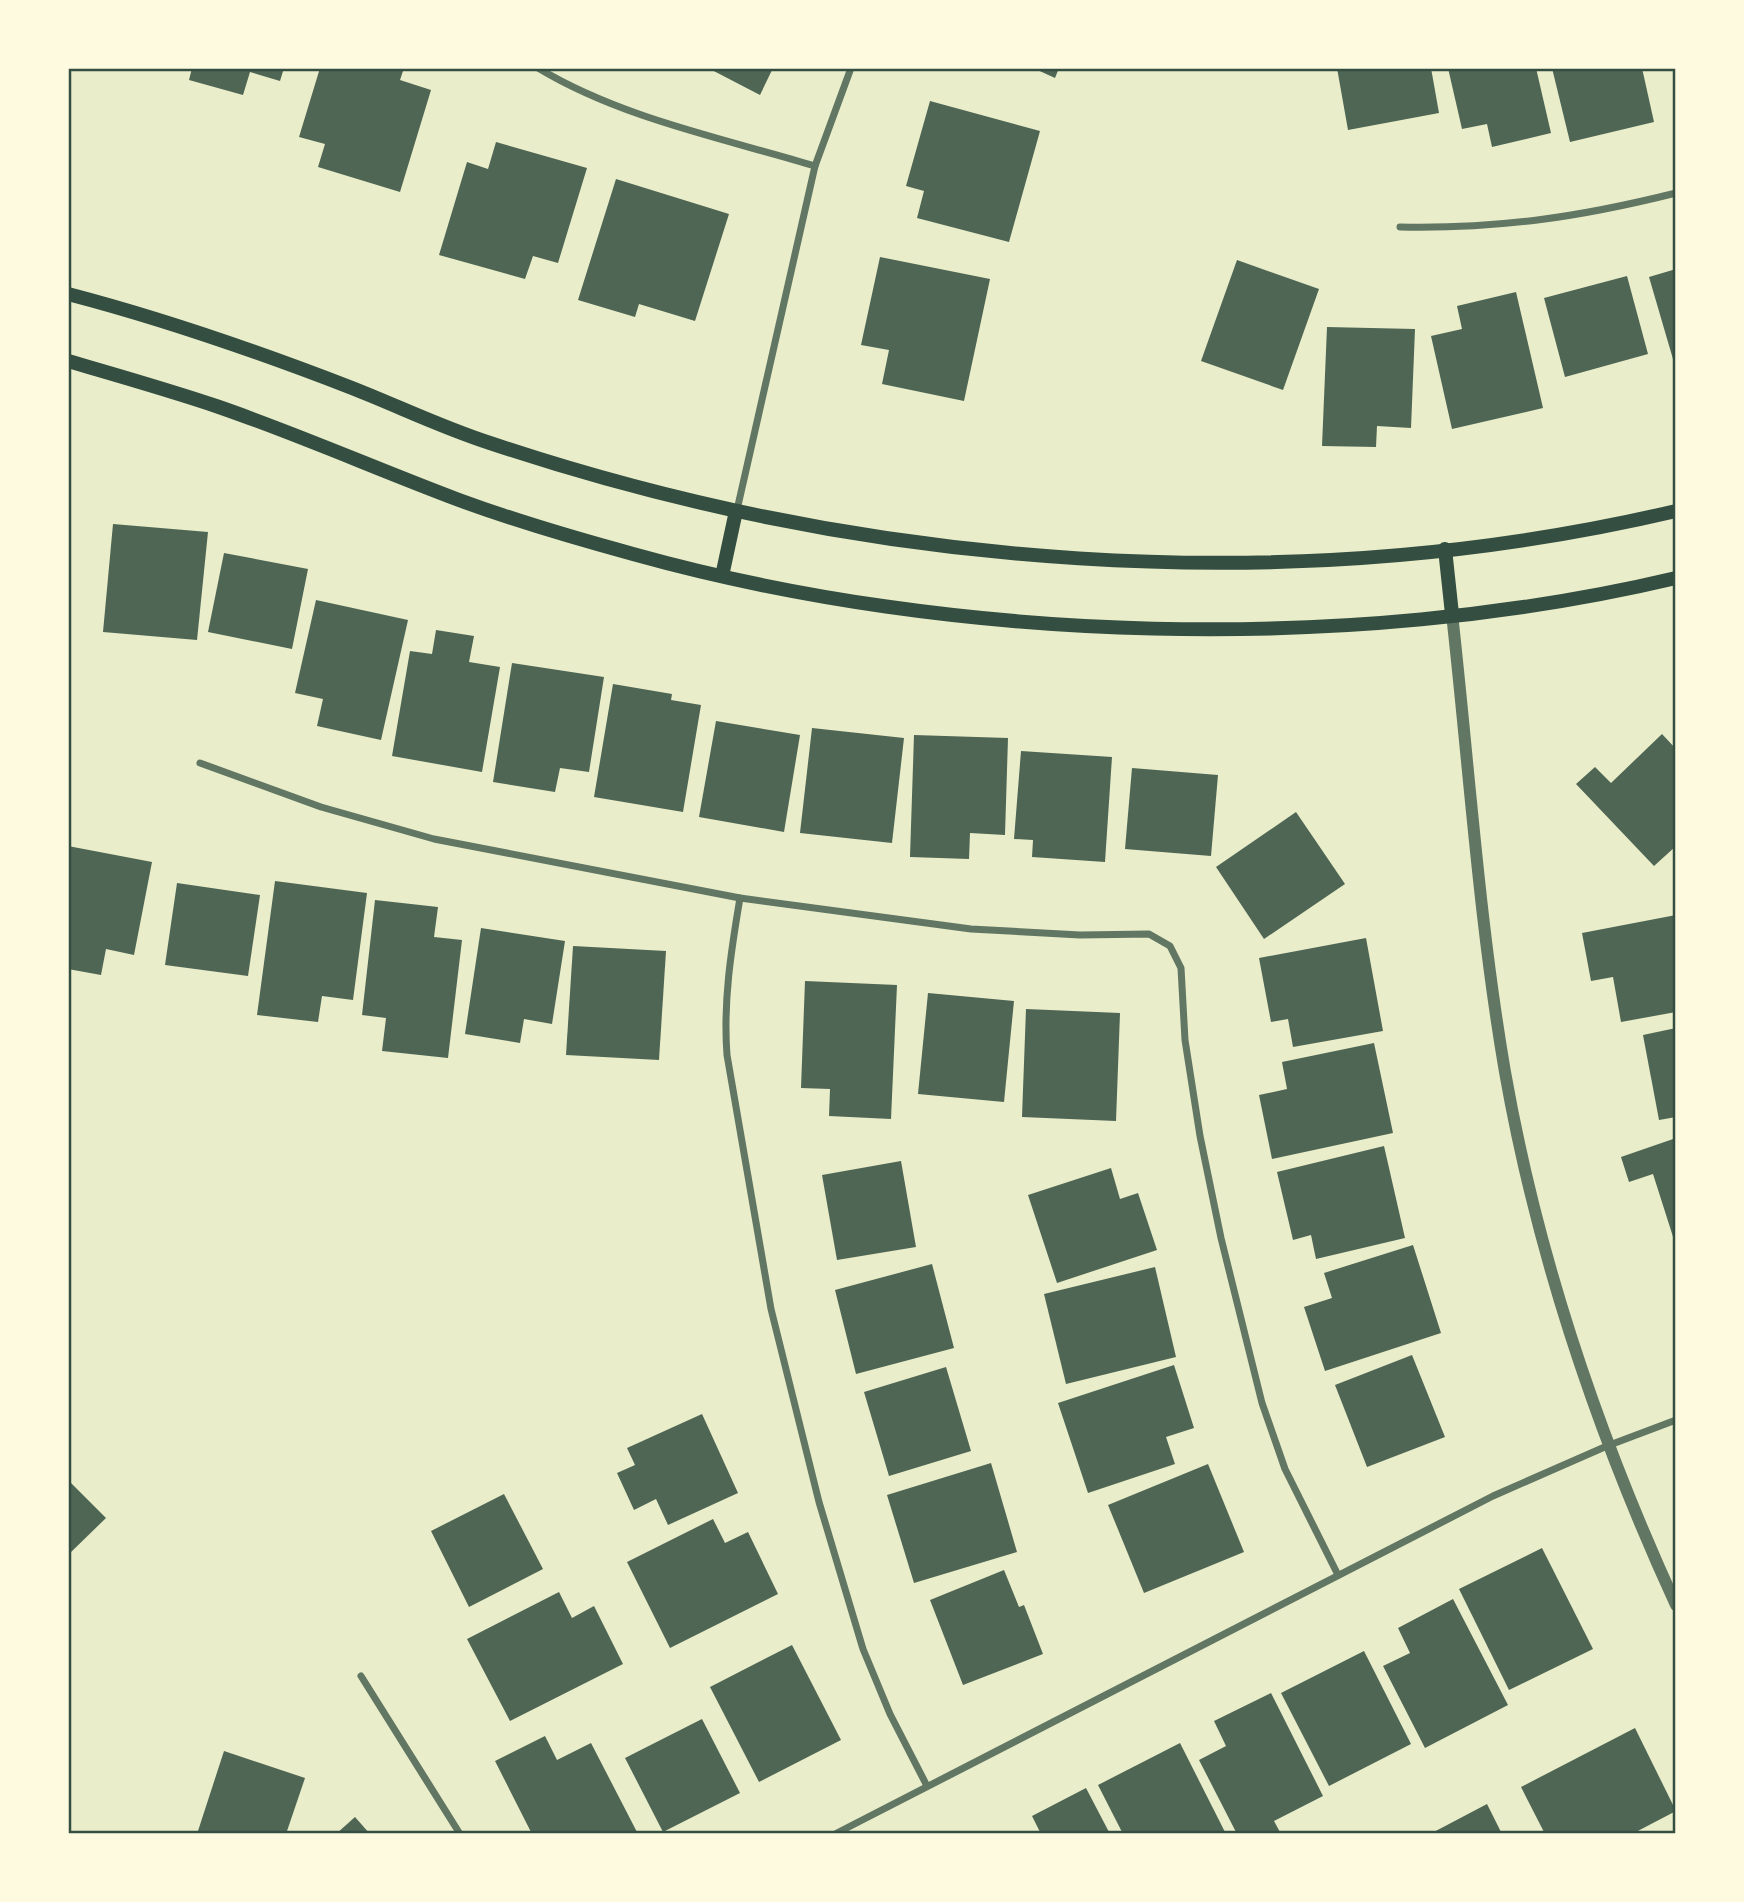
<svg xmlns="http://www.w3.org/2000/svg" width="1744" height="1902" font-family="'Source Sans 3',sans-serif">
<rect width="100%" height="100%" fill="#e9edc9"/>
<g fill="#4f6655">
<polygon points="192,68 284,68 280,81 250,72 243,95 189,80"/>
<polygon points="320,68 404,68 400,80 431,90 400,192 318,167 325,144 299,137"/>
<polygon points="708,68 773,68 760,95"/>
<polygon points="1033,68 1059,68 1055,78"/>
<polygon points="1337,68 1431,68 1439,113 1348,130"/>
<polygon points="1448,68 1536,68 1551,133 1492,147 1487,124 1462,129"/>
<polygon points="1552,68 1642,68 1654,122 1570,142"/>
<polygon points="930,101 1040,131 1009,242 917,218 924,191 906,186"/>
<polygon points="496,142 587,168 558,263 533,256 525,279 439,255 467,162 488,169"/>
<polygon points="616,179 729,214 695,321 639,304 635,317 578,300"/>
<polygon points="880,257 990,279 964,401 882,384 889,350 861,345"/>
<polygon points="1237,260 1319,289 1283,390 1201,361"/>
<polygon points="1676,269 1676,366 1675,366 1649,277"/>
<polygon points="1627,276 1648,354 1565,377 1544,298"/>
<polygon points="1516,292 1543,408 1452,429 1431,336 1462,329 1457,306"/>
<polygon points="1327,327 1415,329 1411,428 1377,426 1376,447 1322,446"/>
<polygon points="113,524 208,532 197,640 103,632"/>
<polygon points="224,553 308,569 292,649 208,632"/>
<polygon points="316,600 408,620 381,740 317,726 323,699 295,693"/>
<polygon points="436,630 474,636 469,662 500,667 482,772 392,756 410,651 432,654"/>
<polygon points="512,663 604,677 589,772 560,768 555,792 493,782"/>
<polygon points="613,684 672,694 671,700 701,705 683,812 594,797"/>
<polygon points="716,721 800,735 784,832 699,817"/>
<polygon points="812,728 904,738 892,843 800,833"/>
<polygon points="1662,734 1676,749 1676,846 1654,866 1576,784 1595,767 1611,783"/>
<polygon points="914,735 1008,738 1005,835 970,833 969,859 910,857"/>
<polygon points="1021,751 1112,757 1105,862 1032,857 1033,840 1014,839"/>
<polygon points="1132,768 1218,775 1211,856 1125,849"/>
<polygon points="1296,812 1345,884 1264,939 1216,867"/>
<polygon points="68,846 152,862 134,955 106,949 101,975 68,969"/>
<polygon points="275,881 367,893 353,1000 322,996 318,1022 257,1015"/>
<polygon points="177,883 260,895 248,976 165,965"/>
<polygon points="375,900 438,907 434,937 462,940 448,1058 382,1051 386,1018 362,1015"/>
<polygon points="1676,915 1676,1012 1621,1022 1613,977 1591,981 1582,933"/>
<polygon points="481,928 565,941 552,1024 524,1019 520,1043 465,1034"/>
<polygon points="1366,938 1383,1031 1293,1047 1288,1019 1271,1022 1259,958"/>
<polygon points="573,946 666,951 659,1060 566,1055"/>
<polygon points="805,981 897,985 891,1119 829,1116 830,1089 801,1088"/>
<polygon points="928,993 1014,1001 1004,1102 918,1094"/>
<polygon points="1026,1009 1120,1013 1116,1121 1022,1117"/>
<polygon points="1676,1028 1676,1117 1659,1120 1643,1035"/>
<polygon points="1374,1043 1393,1133 1272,1159 1259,1095 1287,1089 1282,1062"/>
<polygon points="1676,1138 1676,1243 1675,1243 1653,1174 1629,1182 1621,1157"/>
<polygon points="1384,1146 1405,1238 1316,1259 1311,1235 1293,1240 1277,1172"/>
<polygon points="901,1161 916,1247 837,1260 822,1175"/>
<polygon points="1111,1168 1120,1199 1138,1193 1157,1250 1057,1283 1028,1195"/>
<polygon points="1413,1245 1441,1333 1325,1371 1304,1307 1332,1298 1324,1273"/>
<polygon points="932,1264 954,1348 856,1374 835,1290"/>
<polygon points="1155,1267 1176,1357 1066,1384 1044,1294"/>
<polygon points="1412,1355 1445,1437 1367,1467 1335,1385"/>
<polygon points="1174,1365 1194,1428 1166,1437 1175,1464 1088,1493 1058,1403"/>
<polygon points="946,1367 971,1451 889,1476 864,1392"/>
<polygon points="702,1414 738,1493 668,1525 656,1499 634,1510 617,1473 635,1465 627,1448"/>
<polygon points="991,1463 1017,1552 914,1583 887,1495"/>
<polygon points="1208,1464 1244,1552 1144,1593 1108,1505"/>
<polygon points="68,1480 106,1518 68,1555"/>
<polygon points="504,1494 543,1569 469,1607 431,1531"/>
<polygon points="713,1519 725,1543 748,1532 778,1594 670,1648 627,1562"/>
<polygon points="1542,1548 1593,1649 1509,1690 1459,1589"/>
<polygon points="1004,1570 1019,1607 1024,1605 1043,1654 963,1685 930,1600"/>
<polygon points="559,1592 572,1618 594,1606 623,1664 510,1721 467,1639"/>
<polygon points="1453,1599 1508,1705 1425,1748 1383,1666 1410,1653 1398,1628"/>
<polygon points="792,1645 841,1740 759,1782 710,1687"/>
<polygon points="1364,1651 1411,1744 1329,1786 1281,1693"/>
<polygon points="1271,1693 1323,1796 1274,1821 1281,1834 1237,1834 1199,1760 1226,1746 1214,1721"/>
<polygon points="702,1719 740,1793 663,1832 625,1758"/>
<polygon points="1635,1728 1676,1811 1632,1834 1545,1834 1521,1787"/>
<polygon points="545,1736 557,1760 591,1743 638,1834 532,1834 495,1761"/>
<polygon points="1180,1743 1226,1834 1123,1834 1098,1785"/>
<polygon points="224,1751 305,1778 286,1834 197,1834"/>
<polygon points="1086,1788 1110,1834 1041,1834 1032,1816"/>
<polygon points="1487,1804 1502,1834 1430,1834"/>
<polygon points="355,1817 370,1834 336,1834"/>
</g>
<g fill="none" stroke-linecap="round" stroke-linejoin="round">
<g stroke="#617663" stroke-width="7">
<path d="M538,68C621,118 722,138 815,166"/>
<path d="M1400,227C1499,229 1580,217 1676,193"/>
<polyline points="737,510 815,166 851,68"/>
<polyline points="200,763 321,807 434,839 740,898 971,929 1080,935 1149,934 1170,946 1181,968 1185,1040 1200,1136 1221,1238 1262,1403 1285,1469 1338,1575"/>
<path d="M740,898C731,951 723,1002 727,1055L771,1309L819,1502L863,1649L890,1714L927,1786"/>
<polyline points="361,1676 460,1834"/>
<polyline points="835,1834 1493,1496 1607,1446 1676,1420"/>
</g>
<path stroke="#617663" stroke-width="12" d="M1452,614C1469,766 1479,921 1505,1072C1538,1259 1597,1433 1676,1605"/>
<g stroke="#344e41" stroke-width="14">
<path d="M68,294C164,319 259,352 352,388C398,406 443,428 490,443C866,569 1289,602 1676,511"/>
<path d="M68,361C119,376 169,390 219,407C300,435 379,470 459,500C516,521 574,538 633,554C955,644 1351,655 1676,578"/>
<polyline points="1445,549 1452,614"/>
<polyline points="722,576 736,511"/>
</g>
</g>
<rect width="1744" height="1902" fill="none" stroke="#fefae0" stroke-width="140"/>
<rect x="70" y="70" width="1604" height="1762" fill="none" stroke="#344e41" stroke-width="2.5"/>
</svg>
